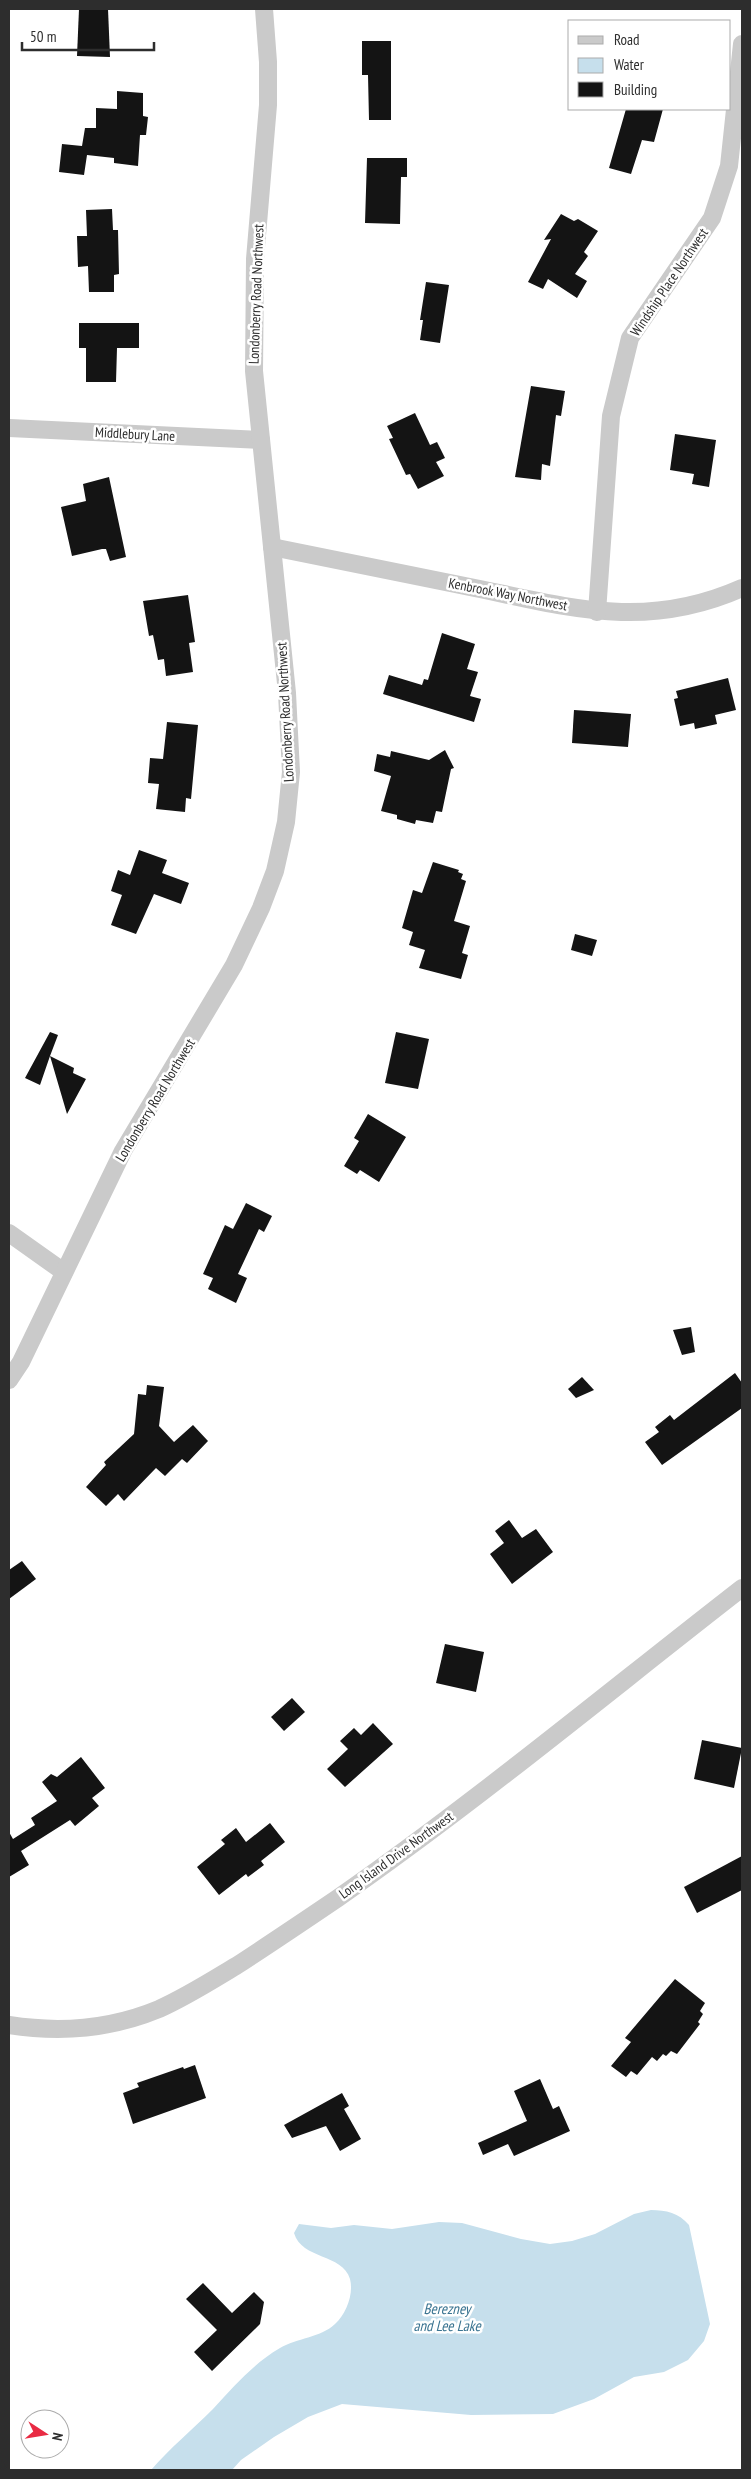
<svg xmlns="http://www.w3.org/2000/svg" width="751" height="2479" font-family="'PT Sans Narrow',sans-serif">
<rect width="100%" height="100%" fill="#fff"/>
<path fill="#c6dfec" d="M651,2210C666,2210 679,2213 689,2225L710,2324L704,2341L688,2360L664,2372L634,2377L594,2399L553,2414L471,2415L342,2404L308,2417L274,2437L241,2460L232,2470H151C170,2448 192,2430 213,2409C234,2386 253,2364 280,2348C297,2338 320,2338 335,2324C346,2314 354,2294 350,2279C342,2253 302,2260 294,2233L299,2224L331,2228L354,2225L392,2229L439,2222L462,2223L521,2239L550,2244L572,2241L595,2234L634,2214Z"/>
<g fill="#141414">
<polygon points="79,9 108,9 110,57 77,56"/>
<polygon points="362,41 391,41 391,120 369,120 368,75 362,75"/>
<polygon points="117,91 143,93 143,116 148,117 146,135 140,135 138,166 114,163 114,158 87,155 84,175 59,172 62,144 82,146 85,128 96,128 96,108 117,109"/>
<polygon points="626,109 663,109 654,142 642,140 631,174 609,168"/>
<polygon points="367,158 407,158 407,177 401,177 400,224 365,223"/>
<polygon points="112,209 113,230 118,230 119,274 114,275 114,292 89,292 88,266 78,267 77,236 87,236 86,210"/>
<polygon points="561,214 574,221 578,219 598,231 584,252 588,256 575,274 587,281 577,298 548,279 543,289 528,282 551,239 544,240"/>
<polygon points="426,282 449,285 440,343 420,340 423,320 420,320"/>
<polygon points="79,323 139,323 139,348 117,348 116,382 86,382 86,348 79,348"/>
<polygon points="531,386 565,391 561,416 556,415 550,466 542,464 541,480 515,477"/>
<polygon points="415,413 430,445 437,442 445,458 436,462 444,476 418,489 410,474 406,475 389,439 393,438 387,426"/>
<polygon points="675,434 716,440 709,487 692,484 694,474 670,470"/>
<polygon points="109,477 126,557 110,561 106,549 102,549 72,556 61,507 86,501 83,484"/>
<polygon points="188,595 195,642 189,643 193,672 166,676 164,659 158,660 153,635 149,636 143,601"/>
<polygon points="442,633 475,644 467,669 478,672 470,696 481,699 474,722 383,694 389,675 422,685 424,679 428,680"/>
<polygon points="728,678 736,710 715,715 717,724 695,729 694,723 680,726 674,699 678,698 676,691"/>
<polygon points="574,710 631,714 628,747 572,743"/>
<polygon points="167,722 198,725 191,799 186,798 185,812 156,809 159,784 148,783 150,758 163,759"/>
<polygon points="445,750 454,768 451,769 442,812 436,811 433,823 416,820 415,824 397,819 397,815 381,811 391,776 374,771 377,754 390,757 391,751 429,760"/>
<polygon points="139,850 167,860 162,873 189,883 181,904 154,894 136,934 111,925 122,895 111,891 118,870 130,875"/>
<polygon points="433,862 459,870 458,872 463,874 461,879 466,881 454,921 470,926 462,953 468,955 461,979 419,968 425,950 409,945 413,932 402,928 413,890 422,893"/>
<polygon points="575,934 597,940 592,956 571,950"/>
<polygon points="50,1032 58,1035 50,1056 74,1068 73,1073 86,1079 67,1114 50,1056 40,1085 25,1078"/>
<polygon points="396,1032 429,1039 418,1089 385,1083"/>
<polygon points="368,1114 406,1137 379,1182 360,1170 357,1174 344,1166 359,1141 354,1138"/>
<polygon points="246,1203 272,1216 264,1232 259,1229 238,1274 247,1278 236,1303 208,1289 213,1278 203,1274 225,1225 233,1229"/>
<polygon points="691,1327 695,1352 682,1355 673,1330"/>
<polygon points="735,1373 742,1383 742,1408 662,1465 645,1442 659,1432 655,1427 670,1415 674,1420"/>
<polygon points="582,1377 594,1390 576,1398 568,1389"/>
<polygon points="147,1385 164,1387 159,1426 174,1442 193,1425 208,1441 187,1463 182,1459 165,1476 156,1468 124,1501 118,1494 106,1506 86,1487 106,1465 104,1462 134,1434 138,1394 146,1395"/>
<polygon points="509,1520 522,1538 536,1529 553,1552 512,1584 490,1554 504,1543 495,1531"/>
<polygon points="22,1561 36,1579 9,1599 9,1570"/>
<polygon points="445,1644 484,1652 476,1692 436,1683"/>
<polygon points="292,1698 305,1712 284,1731 271,1717"/>
<polygon points="373,1723 393,1744 345,1787 327,1769 348,1749 340,1741 354,1728 361,1735"/>
<polygon points="702,1740 742,1748 734,1788 694,1779"/>
<polygon points="81,1757 105,1788 92,1798 99,1806 75,1826 70,1820 21,1851 29,1865 9,1877 9,1832 13,1839 35,1825 31,1818 57,1801 42,1782 51,1774 57,1777"/>
<polygon points="270,1823 285,1842 261,1861 264,1865 248,1877 246,1874 219,1895 197,1867 225,1844 221,1840 236,1828 246,1842"/>
<polygon points="742,1856 742,1890 697,1913 684,1887"/>
<polygon points="675,1979 705,2003 700,2011 703,2014 698,2022 700,2024 677,2054 671,2051 666,2056 663,2054 657,2061 652,2057 637,2075 631,2071 626,2077 611,2066 631,2042 625,2038"/>
<polygon points="195,2065 206,2098 133,2124 123,2093 139,2087 137,2083 183,2067 184,2069"/>
<polygon points="540,2079 553,2109 559,2106 570,2131 514,2156 508,2144 483,2155 478,2143 527,2121 514,2091"/>
<polygon points="342,2093 349,2106 344,2109 361,2139 340,2151 326,2126 292,2138 284,2125"/>
<polygon points="203,2283 232,2313 254,2292 264,2302 260,2324 212,2371 194,2352 217,2330 186,2299"/>
</g>
<g fill="none" stroke-linecap="round" stroke-linejoin="round">
<g stroke="#cacaca" stroke-width="18">
<polyline points="9,428 261,440"/>
<path d="M272,547C336,560 401,573 465,586C566,606 643,632 742,588"/>
<polyline points="597,612 611,416 630,338 712,218 729,166 742,44"/>
<polyline points="9,1233 64,1272"/>
<polyline points="9,1380 21,1362 123,1151 234,965 261,908 275,871 286,822 291,772 287,693 254,371 255,259 268,105 268,62 264,9"/>
<path d="M9,2025C60,2033 111,2029 159,2009C186,1997 211,1981 236,1966C270,1944 304,1921 338,1898C477,1801 608,1692 742,1588"/>
</g>
</g>
<g text-anchor="middle" stroke-width="5" stroke-linejoin="round" paint-order="stroke">
<g font-size="14" fill="#2d2d2d" stroke="#fff">
<text transform="translate(669 282) rotate(-56)" y="5">Windship Place Northwest</text>
<text transform="translate(256 294) rotate(-88)" y="5">Londonberry Road Northwest</text>
<text transform="translate(135 434) rotate(3)" y="5">Middlebury Lane</text>
<text transform="translate(508 594) rotate(11)" y="5">Kenbrook Way Northwest</text>
<text transform="translate(285 712) rotate(-93)" y="5">Londonberry Road Northwest</text>
<text transform="translate(155 1100) rotate(-59)" y="5">Londonberry Road Northwest</text>
<text transform="translate(396 1855) rotate(-36)" y="5">Long Island Drive Northwest</text>
</g>
<g font-size="15" font-style="italic" fill="#3a7491" stroke="#fff">
<text x="447" y="2314">Berezney<tspan x="447" dy="17">and Lee Lake</tspan></text>
</g>
</g>
<rect width="751" height="2479" fill="none" stroke="#2d2d2d" stroke-width="20"/>
<rect x="568" y="20" width="162" height="90" fill="#ffffff" stroke="#ababab"/>
<rect x="578" y="36" width="25" height="8" fill="#cacaca" stroke="#ababab"/>
<text x="614" y="45" font-size="15" fill="#2d2d2d">Road</text>
<rect x="578" y="58" width="25" height="15" fill="#c6dfec" stroke="#ababab"/>
<text x="614" y="70" font-size="15" fill="#2d2d2d">Water</text>
<rect x="578" y="82" width="25" height="15" fill="#141414" stroke="#ababab"/>
<text x="614" y="95" font-size="15" fill="#2d2d2d">Building</text>
<g transform="translate(45 2434) rotate(102)"><circle r="24" fill="#ffffff" stroke="#ababab"/>
<path d="M0-4L9 19L0 12L-9 19Z" fill="#e92b43"/>
<text y="-8" font-size="14" font-weight="bold" text-anchor="middle" fill="#2d2d2d">N</text>
</g>
<path d="M22 42v8h132v-8" fill="none" stroke="#2d2d2d" stroke-width="2.5"/>
<text x="30" y="42" font-size="15" fill="#2d2d2d" stroke="#ffffff" stroke-width="4" paint-order="stroke">50 m</text>
</svg>
